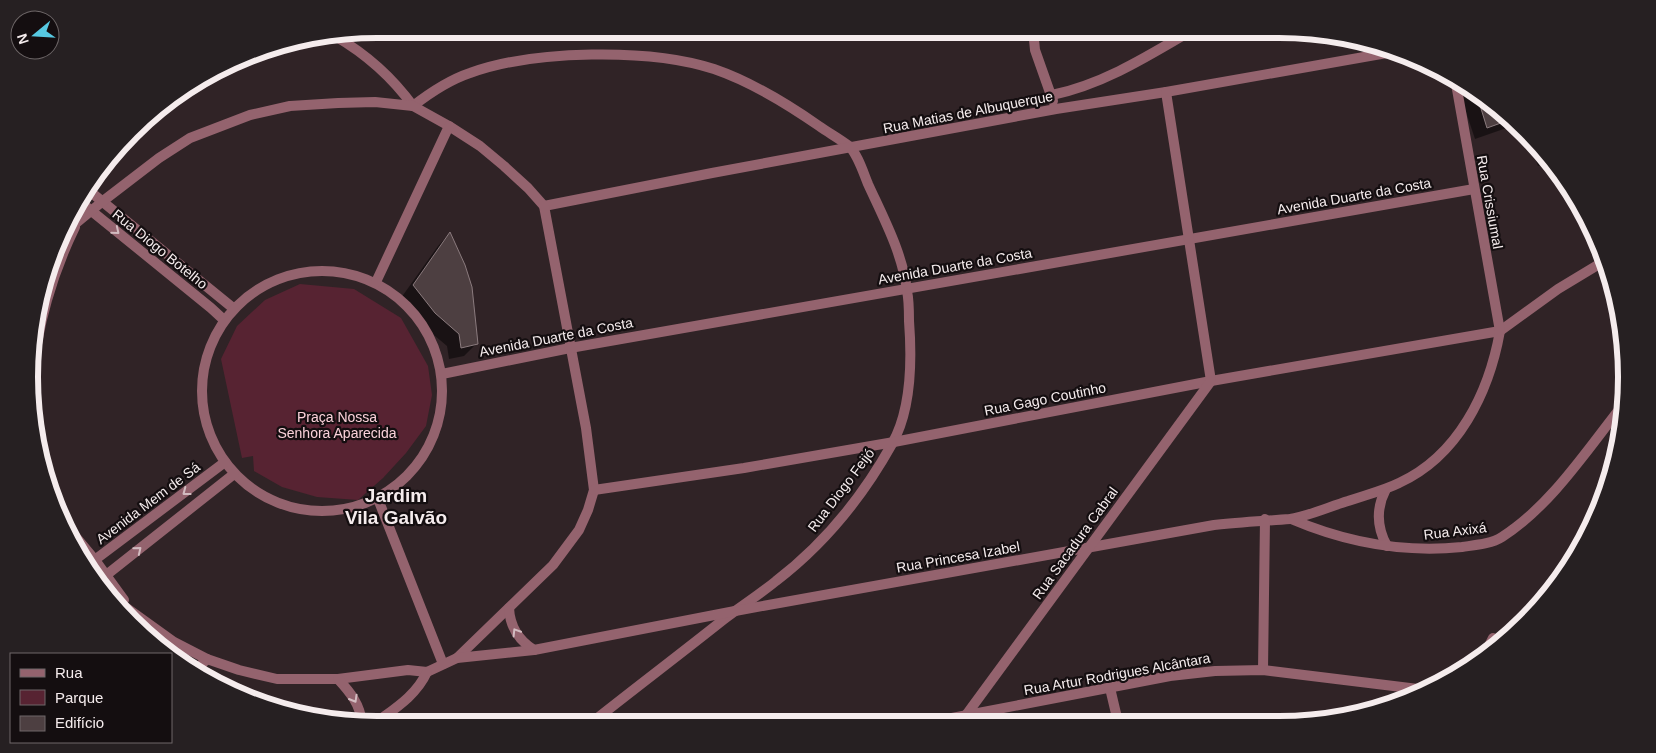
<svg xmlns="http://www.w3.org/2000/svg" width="1656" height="753" font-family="Arial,sans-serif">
<rect width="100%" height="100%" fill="#302326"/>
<polygon fill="#572332" points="300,284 354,289 401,318 428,366 432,395 426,426 406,453 383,478 358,500 317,497 282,487 254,471 253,456 242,458 221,359 237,326 265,300"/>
<g fill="#0007">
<polygon points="1472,87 1518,124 1475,139 1461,97"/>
<polygon points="1524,130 1525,130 1551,162 1538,166"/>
<polygon points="449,234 477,343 464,356 449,359 447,346 422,325 401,298 438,246"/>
</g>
<g fill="#4d3f41" stroke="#8b7b7e">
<polygon points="1475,89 1512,119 1487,128"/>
<polygon points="450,232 465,265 472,287 478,344 461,348 459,334 435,313 413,285"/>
</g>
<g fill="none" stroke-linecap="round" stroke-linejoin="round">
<g stroke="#94636e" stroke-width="10">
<polyline points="1033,29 1035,50 1053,101"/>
<path d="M335,36C366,54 392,77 413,106"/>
<path d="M1052,95C1104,84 1148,56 1194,29"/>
<path d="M413,106C431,92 449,80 470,73C533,50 650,48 714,69C752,82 786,103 819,126C829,133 840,139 849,146C858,155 863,172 868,184C883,217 903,254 907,291C909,300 909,311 909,321C912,360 912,409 892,444C863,496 823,545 776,581C759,595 740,607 723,620C679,655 634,689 590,724"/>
<polyline points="87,189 233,308"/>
<polyline points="78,200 211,308 224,320"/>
<polyline points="544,206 712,173 1056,109 1166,92 1398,51"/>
<polyline points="63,234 103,201 159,158 190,138 250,115 290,106 338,103 375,102 413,106 449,126 480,146 504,166 528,188 544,206 586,428 594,490 588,510 579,530 553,565 457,658"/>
<circle cx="322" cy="391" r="120"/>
<polyline points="376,282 449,126"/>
<polyline points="442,374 570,348 1474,189"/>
<path d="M33,378C36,328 53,272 75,227"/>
<polyline points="33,396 34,431"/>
<polyline points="44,475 49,491 68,535"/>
<path d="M1386,489C1376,508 1376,526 1387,546"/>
<polyline points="594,490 744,468 894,442 1211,381 1500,331 1558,289 1606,260"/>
<polyline points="378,499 443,664"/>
<path d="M1291,519C1345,542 1404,553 1462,547C1476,545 1491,544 1502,537C1551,506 1589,447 1625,402"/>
<polyline points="67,531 75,536 95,560 124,600"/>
<polyline points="72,543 95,574"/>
<polyline points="88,565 225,462"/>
<polyline points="100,580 234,474"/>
<path d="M107,589L117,601L174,642L207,659L239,670L277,679H338L408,670L427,672L457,658L534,650L735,611L1214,525C1239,522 1264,521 1290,519C1306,517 1331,506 1348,501C1365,495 1383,491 1399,483C1458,456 1489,393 1500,331L1455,78"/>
<path d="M509,608C510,627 518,640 534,650"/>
<polyline points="1484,656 1493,638"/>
<polyline points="197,669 207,659"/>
<polyline points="1263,670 1265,519"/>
<path d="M338,679C350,692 360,704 362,723"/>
<polyline points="1110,688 1118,722"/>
<polyline points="931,722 1170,676 1215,671 1263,670 1418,689 1429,688"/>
<polyline points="961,722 1211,381 1166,92"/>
<path d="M374,724C394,709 416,696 427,672"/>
</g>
</g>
<defs><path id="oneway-chevron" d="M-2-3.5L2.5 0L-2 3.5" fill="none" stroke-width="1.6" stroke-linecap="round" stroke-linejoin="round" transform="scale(1.25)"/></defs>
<g stroke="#d3bcc1">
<use href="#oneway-chevron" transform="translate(116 231) rotate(39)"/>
<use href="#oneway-chevron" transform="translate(186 492) rotate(143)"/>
<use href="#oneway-chevron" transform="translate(138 550) rotate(-39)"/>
<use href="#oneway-chevron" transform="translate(516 632) rotate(-122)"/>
<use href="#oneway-chevron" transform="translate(354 699) rotate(60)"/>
</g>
<g text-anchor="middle" stroke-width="4.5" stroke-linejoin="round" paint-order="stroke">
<g font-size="14" fill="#f5eced" stroke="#140e10">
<text transform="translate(968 112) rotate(-11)" y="5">Rua Matias de Albuquerque</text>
<text transform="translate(1354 196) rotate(-10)" y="5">Avenida Duarte da Costa</text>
<text transform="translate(1490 202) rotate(80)" y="5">Rua Crissiumal</text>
<text transform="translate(160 249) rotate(39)" y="5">Rua Diogo Botelho</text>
<text transform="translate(955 266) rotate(-10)" y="5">Avenida Duarte da Costa</text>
<text transform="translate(556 337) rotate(-11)" y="5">Avenida Duarte da Costa</text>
<text transform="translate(1045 399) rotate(-11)" y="5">Rua Gago Coutinho</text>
<text transform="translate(841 490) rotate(-53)" y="5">Rua Diogo Feijó</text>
<text transform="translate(148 503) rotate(-37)" y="5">Avenida Mem de Sá</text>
<text transform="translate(1455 531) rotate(-7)" y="5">Rua Axixá</text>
<text transform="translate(1075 543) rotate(-54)" y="5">Rua Sacadura Cabral</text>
<text transform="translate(958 557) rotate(-10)" y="5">Rua Princesa Izabel</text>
<text transform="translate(1117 674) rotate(-10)" y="5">Rua Artur Rodrigues Alcântara</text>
</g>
<g font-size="14" fill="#fad1d9" stroke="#140e10">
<text x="337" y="422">Praça Nossa<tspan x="337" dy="16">Senhora Aparecida</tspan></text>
</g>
<g font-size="19" font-weight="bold" fill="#f5eced" stroke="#140e10">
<text x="396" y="502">Jardim<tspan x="396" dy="22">Vila Galvão</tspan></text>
</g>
</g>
<path d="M0 0H1656V753H0ZM377 38H1279A339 339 0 0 1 1618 377V377A339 339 0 0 1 1279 716H377A339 339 0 0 1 38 377V377A339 339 0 0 1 377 38Z" fill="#262022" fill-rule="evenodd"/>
<path fill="none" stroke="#f5eced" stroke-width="6" d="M377 38H1279A339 339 0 0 1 1618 377V377A339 339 0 0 1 1279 716H377A339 339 0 0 1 38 377V377A339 339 0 0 1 377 38Z"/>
<rect x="10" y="653" width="162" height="90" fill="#140e10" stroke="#6e6768"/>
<rect x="20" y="669" width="25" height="8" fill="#94636e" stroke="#6e6768"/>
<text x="55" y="678" font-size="15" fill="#f5eced">Rua</text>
<rect x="20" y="690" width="25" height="15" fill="#572332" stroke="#6e6768"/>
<text x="55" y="703" font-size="15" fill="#f5eced">Parque</text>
<rect x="20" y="716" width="25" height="15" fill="#4d3f41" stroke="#6e6768"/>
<text x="55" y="728" font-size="15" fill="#f5eced">Edifício</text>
<g transform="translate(35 35) rotate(252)"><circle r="24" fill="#140e10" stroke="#6e6768"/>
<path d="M0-4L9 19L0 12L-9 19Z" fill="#57c9e2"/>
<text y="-8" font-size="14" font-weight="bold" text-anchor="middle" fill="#f5eced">N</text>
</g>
</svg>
